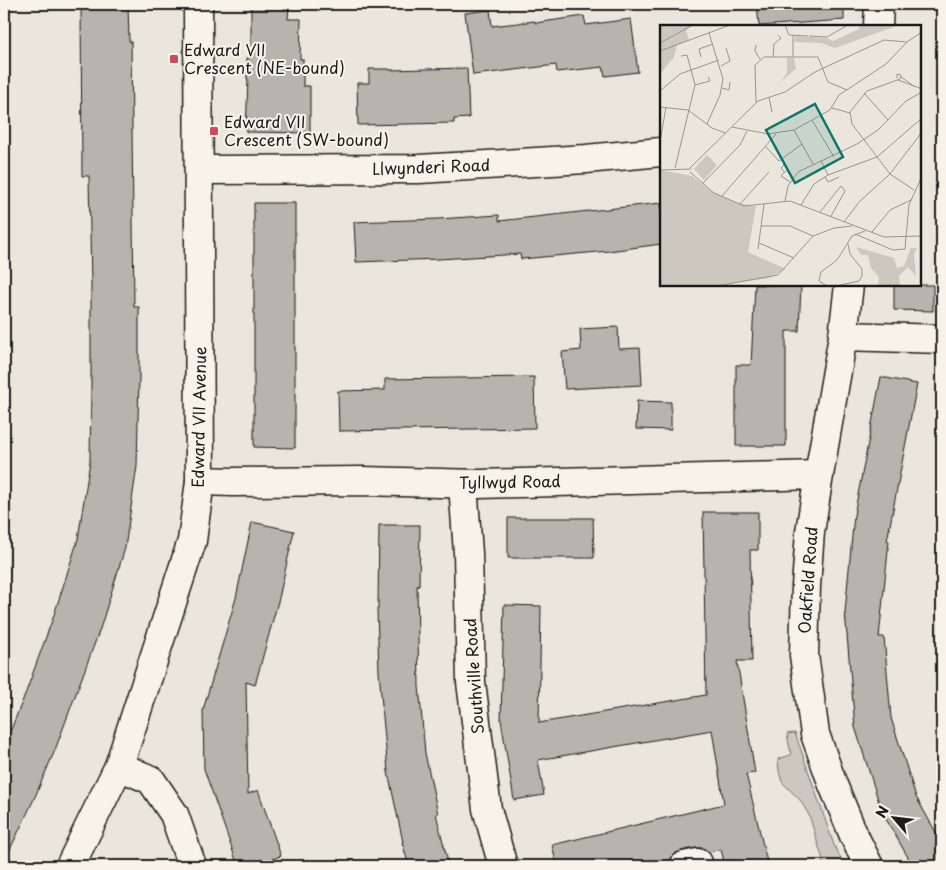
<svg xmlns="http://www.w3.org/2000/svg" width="946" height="870" font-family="'Playpen Sans',sans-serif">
<rect width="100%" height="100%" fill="#eae6dc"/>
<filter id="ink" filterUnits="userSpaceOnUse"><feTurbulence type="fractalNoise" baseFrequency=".02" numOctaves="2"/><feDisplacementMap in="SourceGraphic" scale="10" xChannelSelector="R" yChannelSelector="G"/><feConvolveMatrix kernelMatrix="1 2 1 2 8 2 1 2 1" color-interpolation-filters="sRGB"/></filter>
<g filter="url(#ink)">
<polygon fill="#ccc8c0" stroke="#74726e" points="795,733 834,845 845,866 821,866 823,860 809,815 800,800 782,782 779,771 778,759 791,755 787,734"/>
<g fill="#b6b4ac" stroke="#1c1c1c">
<polygon points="81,4 128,4 129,41 131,41 134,307 139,307 139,377 137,466 125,548 100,629 55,750 34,799 4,862 4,747 26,692 54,615 78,539 90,461 91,389 91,286 89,176 82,176"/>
<polygon points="251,4 289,4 288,19 301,19 300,59 303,59 303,86 310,86 310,133 246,132 248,79 247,79 247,58 251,58"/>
<polygon points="757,4 844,4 844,20 759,26"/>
<polygon points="490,10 492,26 535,21 535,23 584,16 586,25 631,19 638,72 605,76 603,67 557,72 556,65 473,75 465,13"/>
<polygon points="467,68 469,118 454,119 454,123 358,125 357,83 369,83 369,69 389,69 389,70"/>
<polygon points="254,203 295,203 295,448 254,447"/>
<polygon points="661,203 661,244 609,251 521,259 520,254 439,259 356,262 354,222 438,219 499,215 499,221"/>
<polygon points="755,285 801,285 799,331 786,331 786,446 736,446 736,365 751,365"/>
<polygon points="894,285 933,285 933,311 894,310"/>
<polygon points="618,327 619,349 640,348 642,385 565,389 562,352 581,350 580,329"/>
<polygon points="534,377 535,428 339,431 338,391 385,390 385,379"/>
<polygon points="881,377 917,384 887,541 889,541 879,637 884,637 891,718 916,797 942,843 942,866 913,866 882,812 855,727 845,612 854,515"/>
<polygon points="637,401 671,402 671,430 636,429"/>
<polygon points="703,512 758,512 758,550 750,550 752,661 737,661 755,773 746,774 768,866 725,866 721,849 709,852 703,848 695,848 681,851 674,854 669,862 650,866 557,866 552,845 724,804 712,730 538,760 544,795 514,800 501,720 504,605 541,606 539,723 706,695"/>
<polygon points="508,518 593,518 594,558 508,558"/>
<polygon points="252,522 294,531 279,598 255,685 246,682 248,794 258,790 281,856 252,866 238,866 204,769 203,710 236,598"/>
<polygon points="379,525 420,525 419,586 417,586 419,686 425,753 438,814 436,814 449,866 409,866 402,842 403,842 388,772 379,672 377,609 378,609"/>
</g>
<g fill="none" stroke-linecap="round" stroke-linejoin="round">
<defs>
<g id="minor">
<polyline points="878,26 879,4"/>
<polyline points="200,170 419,169 586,159 661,152"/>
<polyline points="849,285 843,336 819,475 810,532 806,586 804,655 815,734 833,785 855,838 869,866"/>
<polyline points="843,336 942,339"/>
<polyline points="200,481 233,482 362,481 479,484 819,475"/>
<polyline points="463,484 468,553 471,682 487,809 503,866"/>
<polyline points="119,766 151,780 174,814 192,866"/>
<polyline points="70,866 119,766 192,541 200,481 198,4"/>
<polyline points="684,866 698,863 699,866"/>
</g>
</defs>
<use href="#minor" stroke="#1c1c1c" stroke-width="31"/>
<use href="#minor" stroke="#f7f3e8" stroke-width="28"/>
</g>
</g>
<g fill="#d1495b" stroke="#f7f3e8" stroke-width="2">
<rect x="169" y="54" width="10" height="10" rx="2.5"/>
<rect x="209" y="126" width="10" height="10" rx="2.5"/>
</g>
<g text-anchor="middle" stroke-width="4" stroke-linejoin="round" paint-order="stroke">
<g font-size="16" fill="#1c1c1c" stroke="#f7f3e8" text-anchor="start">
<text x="184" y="56">Edward VII<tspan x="184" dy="18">Crescent (NE-bound)</tspan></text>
<text x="224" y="128">Edward VII<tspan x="224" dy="18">Crescent (SW-bound)</tspan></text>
</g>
<g font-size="16" fill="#1c1c1c" stroke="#f7f3e8">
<text transform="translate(431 167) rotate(-2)" y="6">Llwynderi Road</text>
<text transform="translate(199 417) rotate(-89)" y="6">Edward VII Avenue</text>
<text transform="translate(510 482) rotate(-1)" y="6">Tyllwyd Road</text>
<text transform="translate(808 580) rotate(-86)" y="6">Oakfield Road</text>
<text transform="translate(474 676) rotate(-94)" y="6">Southville Road</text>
</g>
</g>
<g transform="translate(660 25)">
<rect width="261" height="261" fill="#eae6dc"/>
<path d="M0,0H33L26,5L29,15L17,20L14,32L0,49ZM200,0H239L175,23L161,18L134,17L135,11L167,13L173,16L199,4ZM127,33H134L136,44L120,57L127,48ZM47,130L57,140L44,155L34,144ZM0,145L32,151L51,166L78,178L96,181L88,227L126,244L109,253L56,261H0ZM196,222L234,233L237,243L244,241L251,223H257L254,229L256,251L248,242L239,251L240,261H218L219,252L211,243L208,230H201Z" fill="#ccc8c0"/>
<path fill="none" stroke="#98958f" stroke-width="1" d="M125,0L129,10L148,11M149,11L167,12L188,0M0,18L33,0M96,20L95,26L100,34M0,26L70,0M133,31V10M41,32L39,24L53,19M113,32L114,19L121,13L118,10M61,41L70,36L66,23M241,52L255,62M237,53V49L241,50L240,54L207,66L190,87L192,99L230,149L254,165M238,55L262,64M35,60L50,56L48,52M62,63L69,65L70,57M0,66L20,49L59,35M204,68L228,95M109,72L112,87M96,77L95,40L104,32H158L168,57L187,65M0,82L28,85L52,103L65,108M172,83L190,88M152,95L174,132M47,99L60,70L63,54L49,8M72,102L108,109L134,105L170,85L179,70L226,39L247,17M134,105L153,139M0,117L6,82M106,122L119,136L142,119M161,136L168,150M15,143L35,60L27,30L21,31M30,143L98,76L125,67L155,47L224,15L247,17L262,7M0,145L31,144M30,147L54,168L84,181L130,176L224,212L262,211M124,147L121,143L124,140L128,144L121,151L130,157M165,152L168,157L179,152M43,158L80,120L87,106M62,171L116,109M125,176L128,161L138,147L197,119L218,105L246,76L262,67M80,179L109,147M141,180L154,159L168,150L217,132L262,93M160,187L181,161L185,166L171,191M184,197L200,176L230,149L262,107M101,201H130L153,211M212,207L230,185L251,175M195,209L233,225L245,224L246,212M246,212L249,180L262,151M99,218L134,233M98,224L104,179M56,261L118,250L153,211L174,203L192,201M167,261L159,256L161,247L177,235L192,211L205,206M176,261L199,256L202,251V244L190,229L188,219"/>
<path fill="#0f766e" fill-opacity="0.15" stroke="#0f766e" stroke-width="2.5" d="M155,79L183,132L135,158L106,105Z"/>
<rect width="261" height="261" fill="none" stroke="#1c1c1c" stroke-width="2.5"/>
</g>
<rect width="946" height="870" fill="none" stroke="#f7f3e8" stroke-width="20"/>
<rect x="10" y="10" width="926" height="850" fill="none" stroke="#1c1c1c" stroke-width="2" filter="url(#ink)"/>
<g transform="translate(894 818) rotate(298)" stroke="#f7f3e8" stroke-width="4" paint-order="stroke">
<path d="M0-4L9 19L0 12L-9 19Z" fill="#1c1c1c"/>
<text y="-8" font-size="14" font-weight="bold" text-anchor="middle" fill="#1c1c1c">N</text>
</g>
</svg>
